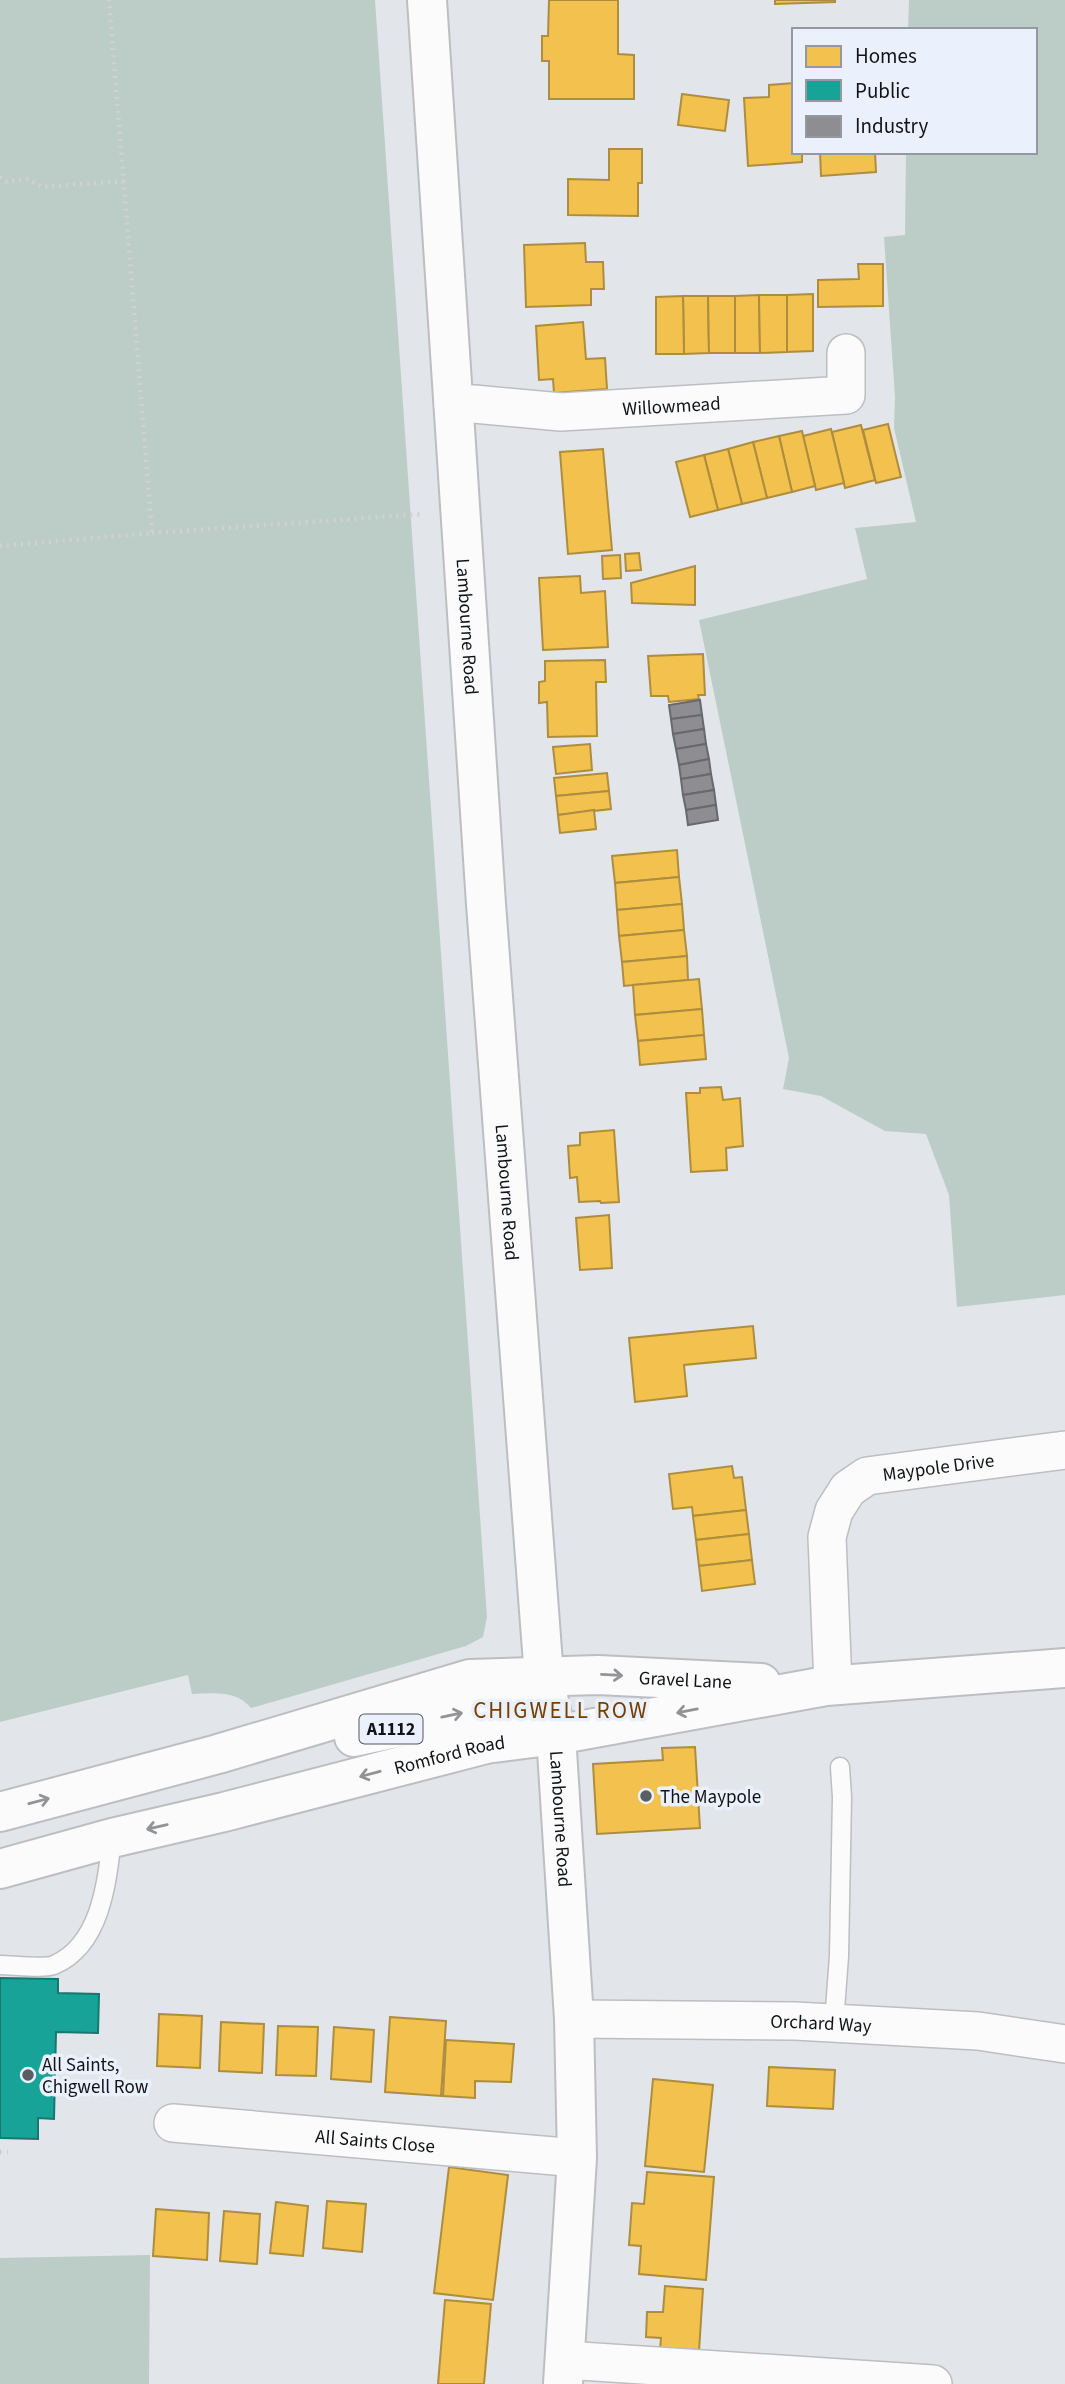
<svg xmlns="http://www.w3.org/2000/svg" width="1065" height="2384" font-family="'Source Sans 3',sans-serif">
<rect width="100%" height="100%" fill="#e2e5ea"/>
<g fill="#bccdc7">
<path d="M0,0H375L487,1617L483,1637L466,1646L251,1708C237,1690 213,1693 192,1694L188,1675L0,1722Z"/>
<polygon points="909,0 1065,0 1065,1295 957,1307 949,1195 926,1134 885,1131 821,1096 783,1089 789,1058 699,620 867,579 855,528 916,522 894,428 895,397 884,237 905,235 906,152 1035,152 1035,30 908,30"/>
<polygon points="150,2255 149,2384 0,2384 0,2258"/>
</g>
<g fill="#f2c14e" stroke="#ae8d3e" stroke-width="2">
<polygon points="549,0 618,0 618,54 634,55 634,99 549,99 549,61 542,61 542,36 548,36"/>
<polygon points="775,0 835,0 835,2 775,4"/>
<polygon points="794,83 794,152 802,152 802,162 748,166 744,98 769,97 769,85"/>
<polygon points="682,94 729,100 725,131 678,125"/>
<polygon points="609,149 642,149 642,183 638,183 638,216 568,215 568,179 609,180"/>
<polygon points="820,152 875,152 876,172 821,176"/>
<polygon points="585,243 586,262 603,262 604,289 591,289 591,305 526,307 524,245"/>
<polygon points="858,264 883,264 883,306 818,307 818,280 859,279"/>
<polygon points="813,294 813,351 787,352 787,295"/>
<polygon points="759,295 760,353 735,353 735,296"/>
<polygon points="759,295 787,295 787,352 760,353"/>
<polygon points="683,296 708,296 709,353 684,354"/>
<polygon points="683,296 684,354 656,354 656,297"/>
<polygon points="708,296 735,296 735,353 709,353"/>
<polygon points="583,322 586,359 605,358 607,389 554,393 553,379 539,380 536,326"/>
<polygon points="888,424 901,477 876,483 863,430"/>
<polygon points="861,425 875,480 845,488 832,432"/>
<polygon points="831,429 844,483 816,490 803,436"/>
<polygon points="802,431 815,486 792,492 779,436"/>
<polygon points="779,436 792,492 767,498 753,442"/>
<polygon points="753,442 767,498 742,504 728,449"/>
<polygon points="603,449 612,550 568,554 560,452"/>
<polygon points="728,449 742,504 718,510 704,455"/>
<polygon points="704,455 718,510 690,517 676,462"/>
<polygon points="639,553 641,570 626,571 625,554"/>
<polygon points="620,555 621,578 603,579 602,556"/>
<polygon points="695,566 695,605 632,603 631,583"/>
<polygon points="580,576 581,593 605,591 608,647 543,650 539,578"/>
<polygon points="703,654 705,695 698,695 699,699 669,702 668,696 651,696 648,656"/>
<polygon points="605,660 606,682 596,682 597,736 548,737 547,702 539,703 539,682 545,681 545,661"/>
<polygon points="590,744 592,770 556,774 553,747"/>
<polygon points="607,773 609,791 556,796 554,778"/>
<polygon points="609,791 611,809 558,815 556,796"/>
<polygon points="594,810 596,829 560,833 558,815"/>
<polygon points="677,850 679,877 615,883 612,856"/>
<polygon points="679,877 682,904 617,910 615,883"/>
<polygon points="682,904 684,930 619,936 617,910"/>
<polygon points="684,930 687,956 622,962 619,936"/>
<polygon points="687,956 688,980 624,986 622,962"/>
<polygon points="699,979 702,1009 635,1015 633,985"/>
<polygon points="702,1009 704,1035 638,1041 635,1015"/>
<polygon points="704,1035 706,1059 640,1065 638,1041"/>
<polygon points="721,1087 723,1100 740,1098 743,1146 726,1148 727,1170 691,1172 686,1093 700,1093 700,1088"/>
<polygon points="614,1130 619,1202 601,1203 600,1201 579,1202 577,1177 570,1178 568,1146 580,1145 580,1133"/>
<polygon points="609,1215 612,1268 580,1270 576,1218"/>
<polygon points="753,1326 756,1358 684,1365 687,1396 635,1402 629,1338"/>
<polygon points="732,1466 734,1478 742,1477 746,1510 693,1516 692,1507 673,1509 669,1474"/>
<polygon points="746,1510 749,1534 696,1540 693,1516"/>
<polygon points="749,1534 752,1560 699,1566 696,1540"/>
<polygon points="752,1560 755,1584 702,1591 699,1566"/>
<polygon points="695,1747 700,1828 597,1834 593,1764 663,1760 662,1748"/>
<polygon points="159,2014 202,2016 200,2068 157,2066"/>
<polygon points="390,2017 446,2021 441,2096 385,2092"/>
<polygon points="221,2022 264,2024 262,2073 219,2071"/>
<polygon points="278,2026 318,2027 316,2076 276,2075"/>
<polygon points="334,2027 374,2030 371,2082 331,2079"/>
<polygon points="446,2040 514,2044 511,2082 475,2081 475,2098 443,2096"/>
<polygon points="769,2067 835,2070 833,2109 767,2106"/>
<polygon points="653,2079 713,2085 704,2172 645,2166"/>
<polygon points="449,2167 508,2175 493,2300 434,2293"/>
<polygon points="647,2172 714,2177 706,2280 639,2274 641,2246 629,2245 632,2203 644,2204"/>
<polygon points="327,2201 366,2204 362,2252 323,2248"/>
<polygon points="276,2202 308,2206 303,2256 270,2253"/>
<polygon points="156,2209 209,2213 207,2260 153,2256"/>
<polygon points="224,2211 260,2214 257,2264 220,2261"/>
<polygon points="665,2286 703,2289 699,2351 660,2349 661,2338 646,2337 647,2312 663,2312"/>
<polygon points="445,2300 491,2304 484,2384 438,2384"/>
</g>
<polygon fill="#17a398" stroke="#157871" stroke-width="2" points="0,1978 58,1979 58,1993 99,1994 98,2033 56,2032 54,2119 38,2118 38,2139 0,2138"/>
<g fill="#8d8d92" stroke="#68696d" stroke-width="2">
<polygon points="700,700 702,715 671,719 669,705"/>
<polygon points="702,715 704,729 673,734 671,719"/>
<polygon points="704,729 706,744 676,749 673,734"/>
<polygon points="706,744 709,759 679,765 676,749"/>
<polygon points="709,759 711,774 681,779 679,765"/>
<polygon points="711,774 714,790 683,795 681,779"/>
<polygon points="714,790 716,805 686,810 683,795"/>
<polygon points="716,805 718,820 688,825 686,810"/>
</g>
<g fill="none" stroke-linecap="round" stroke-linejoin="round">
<defs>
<g id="service">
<path d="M0,1965C13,1965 44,1969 54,1965C101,1945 107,1882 112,1838"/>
<polyline points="834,2023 839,1956 842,1797 840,1767"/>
</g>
<g id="minor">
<path id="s1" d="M453,404H474L561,412L846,395V353"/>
<path id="s2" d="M833,1685L827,1537L834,1511L848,1489L867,1476L1065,1450"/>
<path id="s3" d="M574,2019L795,2021L978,2031L1065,2044"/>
<path id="s4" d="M173,2123L577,2158"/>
<polyline points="565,2360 933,2384"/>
</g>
<g id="tertiary">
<path id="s5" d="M556,1735L574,2019L577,2158L563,2384"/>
</g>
<g id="secondary">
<path id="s6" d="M427,0L486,904L544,1677L556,1735"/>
</g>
<g id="primary">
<polyline points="354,1737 506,1705 556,1735"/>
<path id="s7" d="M0,1812L218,1754L470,1679L598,1675L761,1683"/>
<path id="s8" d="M0,1869L112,1838L224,1812L486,1744L556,1735L826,1686L1065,1668"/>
</g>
</defs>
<use href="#service" stroke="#bcbec2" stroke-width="21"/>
<use href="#minor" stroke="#bcbec2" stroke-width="40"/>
<use href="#tertiary" stroke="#bcbec2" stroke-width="42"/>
<use href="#secondary" stroke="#bcbec2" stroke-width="42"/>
<use href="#primary" stroke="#bcbec2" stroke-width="42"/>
<g stroke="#d0d1d3" stroke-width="4.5" stroke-dasharray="2 5" stroke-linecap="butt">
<polyline points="0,177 7,182 27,179 43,187 124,181"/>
<polyline points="152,533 423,514"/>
<polyline points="0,546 152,533 109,0"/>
<polyline points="0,2152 8,2152"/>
</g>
<use href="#service" stroke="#fbfbfc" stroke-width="18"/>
<use href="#minor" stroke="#fbfbfc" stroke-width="37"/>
<use href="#tertiary" stroke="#fbfbfc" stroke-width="38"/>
<use href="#secondary" stroke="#fbfbfc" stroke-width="38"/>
<use href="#primary" stroke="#fbfbfc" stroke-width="38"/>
</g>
<defs><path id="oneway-shaft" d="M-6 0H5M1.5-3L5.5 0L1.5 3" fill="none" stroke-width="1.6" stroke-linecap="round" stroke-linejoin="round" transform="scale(1.75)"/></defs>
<g stroke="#929395">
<use href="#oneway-shaft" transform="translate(612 1675) rotate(3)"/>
<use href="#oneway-shaft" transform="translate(687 1711) rotate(169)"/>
<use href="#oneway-shaft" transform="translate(452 1715) rotate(-12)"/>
<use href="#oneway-shaft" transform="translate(370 1774) rotate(165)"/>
<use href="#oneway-shaft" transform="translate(39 1801) rotate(-15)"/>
<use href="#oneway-shaft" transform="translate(157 1827) rotate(167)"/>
</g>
<g fill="#5a5d61" stroke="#ebf1fc" stroke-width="2.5">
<circle cx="646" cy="1796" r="7"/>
<circle cx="28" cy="2075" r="7"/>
</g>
<g text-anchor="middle" stroke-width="7" stroke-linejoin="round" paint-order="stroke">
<rect fill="#ebf1fc" stroke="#52565c" stroke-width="2" x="359.5" y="1714.5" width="63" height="29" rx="5"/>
<g font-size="18" font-weight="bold" fill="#111417">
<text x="391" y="1735">A1112</text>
</g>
<g font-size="19" fill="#111417" stroke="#ebf1fc">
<text dy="7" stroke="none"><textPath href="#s1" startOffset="219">Willowmead</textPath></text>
<text dy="7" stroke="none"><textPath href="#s6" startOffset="628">Lambourne Road</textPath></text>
<text dy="7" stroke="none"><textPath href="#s6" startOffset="1195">Lambourne Road</textPath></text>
<text dy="7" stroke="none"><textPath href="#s2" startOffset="296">Maypole Drive</textPath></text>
<text dy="7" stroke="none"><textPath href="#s7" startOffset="704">Gravel Lane</textPath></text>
<text dy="7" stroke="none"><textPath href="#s8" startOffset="464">Romford Road</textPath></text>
<text dy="7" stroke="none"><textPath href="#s5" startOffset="84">Lambourne Road</textPath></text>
<text dy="7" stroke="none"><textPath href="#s3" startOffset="247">Orchard Way</textPath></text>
<text dy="7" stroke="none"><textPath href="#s4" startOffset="203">All Saints Close</textPath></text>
</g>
<g font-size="19" fill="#111417" stroke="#ebf1fc" text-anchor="start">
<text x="660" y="1803">The Maypole</text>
<text x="42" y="2071">All Saints,<tspan x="42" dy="22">Chigwell Row</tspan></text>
</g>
<g font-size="23" letter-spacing="2" fill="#763f01" stroke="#ebf1fc">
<text x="561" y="1718">CHIGWELL ROW</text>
</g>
</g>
<rect x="792" y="28" width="245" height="126" fill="#ebf1fc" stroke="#9499a0" stroke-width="2"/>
<rect x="806" y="46" width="35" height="21" fill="#f2c14e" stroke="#9499a0" stroke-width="2"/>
<text x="855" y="63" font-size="21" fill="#111417">Homes</text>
<rect x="806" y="80" width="35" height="21" fill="#17a398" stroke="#9499a0" stroke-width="2"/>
<text x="855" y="98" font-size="21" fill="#111417">Public</text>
<rect x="806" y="116" width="35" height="21" fill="#8d8d92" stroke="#9499a0" stroke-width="2"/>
<text x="855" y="133" font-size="21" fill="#111417">Industry</text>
</svg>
